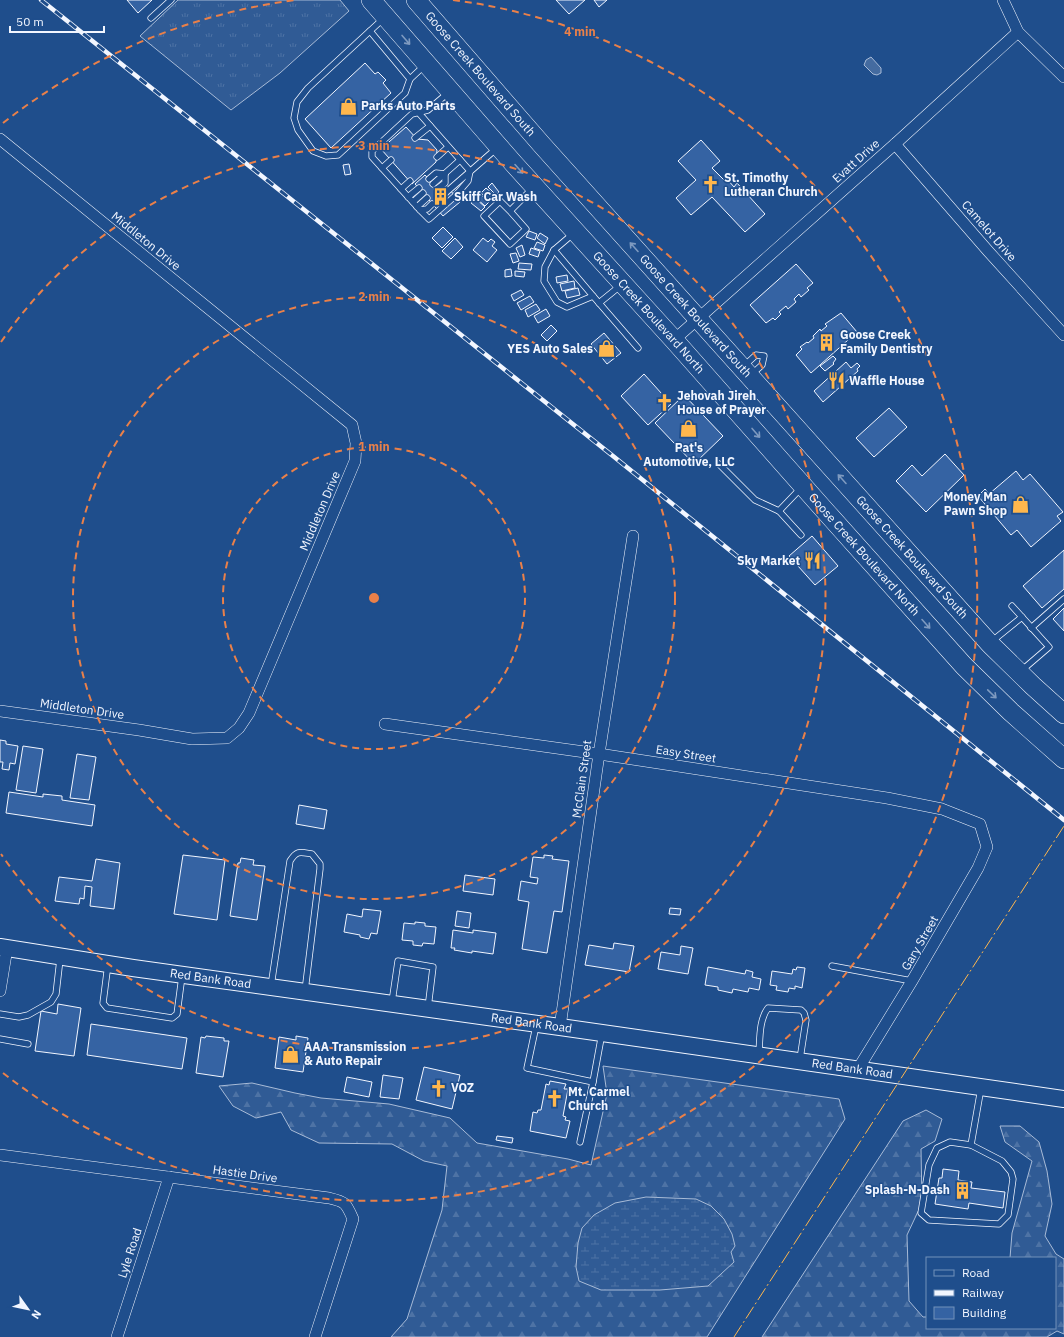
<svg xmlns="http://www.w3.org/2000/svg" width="1064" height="1337" font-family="'IBM Plex Sans',sans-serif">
<defs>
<pattern id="grass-tufts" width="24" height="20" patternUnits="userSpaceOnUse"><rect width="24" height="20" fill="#305b95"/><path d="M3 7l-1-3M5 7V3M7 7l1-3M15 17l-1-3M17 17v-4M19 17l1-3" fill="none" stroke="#4e73a5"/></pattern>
<pattern id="forest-firs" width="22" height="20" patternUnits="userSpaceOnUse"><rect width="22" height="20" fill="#305b95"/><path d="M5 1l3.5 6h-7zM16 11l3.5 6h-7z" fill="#4e73a5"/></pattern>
<pattern id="wetland-marsh" width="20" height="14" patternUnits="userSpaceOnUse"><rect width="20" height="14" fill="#305b95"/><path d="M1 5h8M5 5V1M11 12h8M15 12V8" fill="none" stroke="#4e73a5"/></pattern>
</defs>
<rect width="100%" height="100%" fill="#1f4e8c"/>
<polygon fill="url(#grass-tufts)" stroke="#a8bbd7" points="178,0 340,0 349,11 280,73 231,110 140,36"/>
<g fill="url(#forest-firs)" stroke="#a8bbd7">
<polygon points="603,1066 839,1099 845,1119 707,1337 391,1337 407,1319 442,1210 447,1166 424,1161 392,1144 319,1143 291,1130 281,1112 256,1118 233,1106 219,1086 252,1083 295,1093 321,1098 389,1104 450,1118 477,1143 568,1159 591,1165 607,1094"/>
<polygon points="926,1110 942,1119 935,1141 921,1149 922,1203 907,1235 909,1301 923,1317 927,1317 927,1328 1055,1328 1055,1258 1010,1258 1012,1233 1032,1161 1005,1142 1000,1126 1020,1126 1039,1142 1047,1171 1052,1204 1045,1236 1056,1254 1064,1259 1064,1334 1057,1331 1047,1337 762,1337 903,1121"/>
</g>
<polygon fill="url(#wetland-marsh)" stroke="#a8bbd7" points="646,1197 696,1199 711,1206 724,1219 732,1234 735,1246 731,1252 734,1262 708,1286 660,1290 601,1290 579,1281 576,1267 578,1243 582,1228 594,1215 615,1203"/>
<polygon fill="#446ba0" stroke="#a8bbd7" points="871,57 881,68 881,73 877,75 873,74 864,65 866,60"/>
<g fill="#3563a3" stroke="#f2f6ff">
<polygon points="127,0 152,0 138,13"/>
<polygon points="556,0 585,0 569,14"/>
<polygon points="594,0 607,0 599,7"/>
<polygon points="365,63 375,74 378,72 386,80 383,83 391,93 331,148 305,119"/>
<polygon points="406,127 417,139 428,140 437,150 436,162 412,184 381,149"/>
<polygon points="701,140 720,161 712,168 725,181 727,179 734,187 737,183 765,214 745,232 712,197 691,215 676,198 696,180 678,161"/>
<polygon points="349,164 351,174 345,175 343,165"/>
<polygon points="425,175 443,195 450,190 460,202 443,216 415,184"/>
<polygon points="492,183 499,192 496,195 488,187"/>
<polygon points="486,188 495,196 490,201 481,193"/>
<polygon points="480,194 489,202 485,206 476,198"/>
<polygon points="475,198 485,207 481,211 471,203"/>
<polygon points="443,227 453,237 442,248 432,238"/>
<polygon points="529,231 537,234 535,240 526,237"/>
<polygon points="540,233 548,238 545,244 537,238"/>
<polygon points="455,238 463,247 451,259 442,251"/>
<polygon points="483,238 488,242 491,239 495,242 492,246 497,250 487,262 473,250"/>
<polygon points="537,242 545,245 543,251 534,248"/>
<polygon points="522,245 525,255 520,257 516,248"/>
<polygon points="531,248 540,251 538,257 529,254"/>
<polygon points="516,253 519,261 513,263 510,254"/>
<polygon points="519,263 532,264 531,270 518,269"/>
<polygon points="796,264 813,283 807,288 809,290 801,297 799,294 794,299 796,302 788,309 786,306 779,312 781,314 775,320 773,318 766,323 750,305"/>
<polygon points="511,269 512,276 505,277 505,270"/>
<polygon points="515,271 525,272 524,277 515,276"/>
<polygon points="567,275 568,281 557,283 556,277"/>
<polygon points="574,281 575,288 562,291 560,284"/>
<polygon points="578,288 580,295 567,298 565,291"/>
<polygon points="521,290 524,295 514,301 511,295"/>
<polygon points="530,296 534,302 521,310 517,303"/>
<polygon points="536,304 540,310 528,317 525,310"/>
<polygon points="546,309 550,316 538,323 534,316"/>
<polygon points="841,313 857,332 811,373 796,355 802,349 800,347 807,342 808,343 814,338 813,336 820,329 821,331 827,326 825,324"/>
<polygon points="551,325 557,331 547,341 541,335"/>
<polygon points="604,333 621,353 607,364 591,344"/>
<polygon points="833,356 836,359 833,363 834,364 825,371 820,366"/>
<polygon points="846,362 851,368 857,363 860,366 857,369 858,371 823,402 814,391"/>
<polygon points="644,374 671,404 648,425 621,396"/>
<polygon points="684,395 723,436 694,464 655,423"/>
<polygon points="889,408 907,427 874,457 856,438"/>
<polygon points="945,454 964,475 926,512 896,481 912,465 922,476"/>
<polygon points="1016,471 1023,480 1030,474 1063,512 1057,516 1061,521 1031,547 1017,530 1011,535 978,496 985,489 989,494"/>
<polygon points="812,536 838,566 815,585 789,556"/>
<polygon points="1064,550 1064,589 1042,608 1023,586"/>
<polygon points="1064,608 1064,631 1053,619"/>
<polygon points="0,740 6,741 6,744 18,746 15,764 10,763 9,770 2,769 3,762 0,762"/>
<polygon points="23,746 43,749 36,793 16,790"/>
<polygon points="77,754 96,757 89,800 70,798"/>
<polygon points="9,792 43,797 43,794 62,796 62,800 95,805 92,826 6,813"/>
<polygon points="299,805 327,810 324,829 296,824"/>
<polygon points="183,855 225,860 217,920 174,914"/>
<polygon points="544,855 553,856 552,859 569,861 562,912 554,911 547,953 522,949 529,902 518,900 521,881 537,884 538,878 530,877 533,857 544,858"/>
<polygon points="241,858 254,860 253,865 265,866 257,920 230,916 238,863 240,863"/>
<polygon points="96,859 120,863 114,909 90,906 92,887 85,886 84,899 80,898 79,904 55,901 59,877 92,881"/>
<polygon points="465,875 495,879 493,895 463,891"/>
<polygon points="670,908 681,909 680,915 669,914"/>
<polygon points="363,909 381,911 377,934 371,933 369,939 360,937 360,935 344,932 347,914 362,917"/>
<polygon points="457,911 471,913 469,928 455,926"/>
<polygon points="415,922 425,923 425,926 436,927 434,944 423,943 422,946 413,945 413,941 402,940 404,923 415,924"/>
<polygon points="453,930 473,933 473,930 496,933 493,954 472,951 472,953 454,950 455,948 451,948"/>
<polygon points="614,943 634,946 629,972 585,965 589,945 613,949"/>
<polygon points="681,946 693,948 688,974 658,969 661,952 680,955"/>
<polygon points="708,967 745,974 746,970 753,972 752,977 761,979 759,990 749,988 748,992 733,989 732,993 718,990 718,987 705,985"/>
<polygon points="797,967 805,968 802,988 795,986 795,989 789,988 788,992 776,990 777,986 770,985 772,971 792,974 793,969 796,970"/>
<polygon points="58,1004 81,1008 74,1056 35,1051 41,1011 57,1014"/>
<polygon points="91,1024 187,1038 182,1069 87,1055"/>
<polygon points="206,1036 224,1038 224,1041 229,1041 223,1077 196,1073 201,1037 205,1038"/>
<polygon points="296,1036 308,1038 303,1072 275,1068 279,1037 296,1040"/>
<polygon points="424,1067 460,1075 452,1109 416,1100"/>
<polygon points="383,1075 403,1078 399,1099 380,1097"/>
<polygon points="347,1077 372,1082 369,1097 344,1092"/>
<polygon points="550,1081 566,1084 564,1089 568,1089 563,1116 566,1117 565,1120 570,1121 566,1138 530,1131 533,1112 537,1113 538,1110 541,1110 546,1084 549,1085"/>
<polygon points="497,1136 513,1138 512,1143 496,1140"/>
<polygon points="943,1169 959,1171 958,1180 972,1182 971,1188 1005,1192 1003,1208 969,1203 968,1209 935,1204 939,1178 942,1178"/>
</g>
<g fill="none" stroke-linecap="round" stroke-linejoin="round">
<defs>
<g id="service">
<polyline points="151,18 171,0"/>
<polyline points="384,18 308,88 297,102 294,118 298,130 313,151 326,156 338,155 405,93 410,79 425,65"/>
<polyline points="370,31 410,79"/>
<polyline points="418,112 470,171 468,181 455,196 429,219 420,210"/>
<polyline points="415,138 430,126"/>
<polyline points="437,157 448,147"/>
<polyline points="382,168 391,160"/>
<polyline points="429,179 436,173 445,174"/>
<polyline points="433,184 460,160"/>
<polyline points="401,189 410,181"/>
<polyline points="437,189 445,183 445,174"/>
<polyline points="443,195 497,148"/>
<polyline points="408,197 419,188"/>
<polyline points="413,202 423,193"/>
<polyline points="432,204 427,209 420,210 372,157 372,151 412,114 428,110 448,93"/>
<polyline points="417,207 427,198"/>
<polyline points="510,211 526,229 510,244 484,216 500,201 510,211 533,188"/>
<polyline points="574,233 554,250 545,267 544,281 557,302 567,307 593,296 638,348"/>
<polyline points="554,250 593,296"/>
<polyline points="599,303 620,286"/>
<polyline points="744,366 756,355 764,356 762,365 752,374"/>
<polyline points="719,464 755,500 779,511 801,488"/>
<polyline points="779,511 801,535"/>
<polyline points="1012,606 1049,647 1021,671"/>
<polyline points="1031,628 1064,599"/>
<polyline points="991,642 1022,617"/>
<polyline points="108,964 103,1003 107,1008 172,1018 177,1014 182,976"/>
<polyline points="832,966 912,981"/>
<path d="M271,986L290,861C297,850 300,852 312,854L320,864V869L305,991"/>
<polyline points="392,1002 398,961 433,967 428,1008"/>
<polyline points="0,1014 19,1017 28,1015 51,1002 56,994 60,959"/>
<polyline points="536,1026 527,1068 593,1082 580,1142"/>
<polyline points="0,1039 28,1044"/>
<path d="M759,1053C760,1038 759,1020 768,1008L801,1010L804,1013L806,1020L800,1059"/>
<polyline points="593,1082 602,1033"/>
<polygon points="950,1142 971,1145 1002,1161 1011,1172 1013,1179 1008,1215 999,1224 929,1220 921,1213 929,1165 937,1148"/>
<polyline points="971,1145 981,1088"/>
</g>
<g id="minor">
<polyline points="1003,0 1018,32 1064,77"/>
<polyline points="0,139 352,425 356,443 355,461 249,713 239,728 227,738 192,739 139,730 0,711"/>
<polyline points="895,144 988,251 1064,335"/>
<polyline points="674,340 895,144 1018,32"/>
<polyline points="385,724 599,754 887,798 942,809 980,824 987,847 978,868 912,981 858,1069"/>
<polyline points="0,991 7,948"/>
<polyline points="560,1027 599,754 633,536"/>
<path d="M0,1155L329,1198C346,1202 346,1203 353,1219L315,1337"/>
<polyline points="117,1337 169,1177"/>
</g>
<g id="secondary">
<path id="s1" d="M0,947L133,968L560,1027L1064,1099"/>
</g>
<g id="trunk">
<path id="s2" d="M371,0L514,164L674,340L827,513L964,666L1011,712L1064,759"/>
<path id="s3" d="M416,0L542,145L990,644L1033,686L1064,714"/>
</g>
</defs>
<use href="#service" stroke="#f2f6ff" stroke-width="7"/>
<use href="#minor" stroke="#f2f6ff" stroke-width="12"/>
<use href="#secondary" stroke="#f2f6ff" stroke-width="18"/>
<use href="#trunk" stroke="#f2f6ff" stroke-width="20"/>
<use href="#service" stroke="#1f4e8c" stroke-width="5.5"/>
<use href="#minor" stroke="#1f4e8c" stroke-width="11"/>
<use href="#secondary" stroke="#1f4e8c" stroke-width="16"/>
<use href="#trunk" stroke="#1f4e8c" stroke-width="19"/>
<defs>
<polyline id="rail" points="41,0 613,456 1064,820"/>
</defs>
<use href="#rail" stroke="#f2f6ff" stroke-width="4.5"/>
<use href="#rail" stroke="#1f4e8c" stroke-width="3" stroke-dasharray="9" stroke-linecap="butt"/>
<polyline stroke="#ffb74d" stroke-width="1" stroke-dasharray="14 3 2 3" stroke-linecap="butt" points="734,1337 1064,826"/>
</g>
<defs><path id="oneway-shaft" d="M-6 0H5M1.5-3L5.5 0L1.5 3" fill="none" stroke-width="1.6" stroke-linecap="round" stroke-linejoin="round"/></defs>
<g stroke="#7e9ac0">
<use href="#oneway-shaft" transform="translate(406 40) rotate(49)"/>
<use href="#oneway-shaft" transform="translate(519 169) rotate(48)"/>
<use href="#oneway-shaft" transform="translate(634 247) rotate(-132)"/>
<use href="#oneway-shaft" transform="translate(756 433) rotate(49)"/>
<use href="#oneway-shaft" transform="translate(842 479) rotate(-132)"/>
<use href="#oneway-shaft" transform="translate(926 624) rotate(48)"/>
<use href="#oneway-shaft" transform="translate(992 694) rotate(44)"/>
</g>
<g fill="none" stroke="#ea8049" stroke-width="2" stroke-dasharray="7 5">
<circle cx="374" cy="598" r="151"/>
<circle cx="374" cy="598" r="301"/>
<path d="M1 342A452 452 0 1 1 1 854"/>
<path d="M3 123A603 603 0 0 1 295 0M453 0A603 603 0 1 1 3 1073"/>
</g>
<defs>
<symbol id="shop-bare" viewBox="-9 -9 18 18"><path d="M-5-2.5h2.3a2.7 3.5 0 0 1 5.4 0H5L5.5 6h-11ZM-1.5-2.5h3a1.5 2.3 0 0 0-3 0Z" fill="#ffb74d" stroke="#1f4e8c" stroke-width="2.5" paint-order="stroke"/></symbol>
<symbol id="church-bare" viewBox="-9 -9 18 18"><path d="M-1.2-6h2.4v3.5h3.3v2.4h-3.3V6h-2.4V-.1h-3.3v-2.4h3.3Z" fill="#ffb74d" stroke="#1f4e8c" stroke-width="2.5" paint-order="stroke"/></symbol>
<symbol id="building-bare" viewBox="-9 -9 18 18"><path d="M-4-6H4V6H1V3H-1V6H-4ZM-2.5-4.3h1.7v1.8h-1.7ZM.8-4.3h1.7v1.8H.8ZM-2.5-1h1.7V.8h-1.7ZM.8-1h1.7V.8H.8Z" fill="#ffb74d" stroke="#1f4e8c" stroke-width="2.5" paint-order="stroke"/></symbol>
<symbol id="restaurant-bare" viewBox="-9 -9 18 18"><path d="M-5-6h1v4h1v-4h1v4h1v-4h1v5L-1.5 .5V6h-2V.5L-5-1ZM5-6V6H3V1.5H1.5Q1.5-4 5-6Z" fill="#ffb74d" stroke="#1f4e8c" stroke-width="2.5" paint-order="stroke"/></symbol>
</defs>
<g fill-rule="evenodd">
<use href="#shop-bare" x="336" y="94" width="25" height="25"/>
<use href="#church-bare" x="698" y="172" width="25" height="25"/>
<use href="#building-bare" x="428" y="184" width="25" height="25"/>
<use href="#building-bare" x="814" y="330" width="25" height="25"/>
<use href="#shop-bare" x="594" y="336" width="25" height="25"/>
<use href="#restaurant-bare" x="824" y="368" width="25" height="25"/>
<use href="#church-bare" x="652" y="390" width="25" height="25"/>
<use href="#shop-bare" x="676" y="416" width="25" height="25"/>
<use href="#shop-bare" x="1008" y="492" width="25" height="25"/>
<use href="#restaurant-bare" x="800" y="548" width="25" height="25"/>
<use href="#shop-bare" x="278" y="1042" width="25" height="25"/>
<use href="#church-bare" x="426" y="1076" width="25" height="25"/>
<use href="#church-bare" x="542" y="1086" width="25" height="25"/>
<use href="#building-bare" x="950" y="1178" width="25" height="25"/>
</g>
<g text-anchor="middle" stroke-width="3" stroke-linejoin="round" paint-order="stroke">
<g font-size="12" fill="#f2f6ff" stroke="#1f4e8c">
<text dy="4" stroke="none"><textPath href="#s3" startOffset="98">Goose Creek Boulevard South</textPath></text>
<text transform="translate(856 161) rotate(-42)" y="4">Evatt Drive</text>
<text transform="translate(989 231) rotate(49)" y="4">Camelot Drive</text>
<text transform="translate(146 241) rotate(39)" y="4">Middleton Drive</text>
<text dy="4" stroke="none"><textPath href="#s2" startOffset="418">Goose Creek Boulevard North</textPath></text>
<text dy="4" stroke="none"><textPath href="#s3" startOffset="422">Goose Creek Boulevard South</textPath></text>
<text transform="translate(320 511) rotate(-67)" y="4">Middleton Drive</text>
<text dy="4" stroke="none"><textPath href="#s2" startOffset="742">Goose Creek Boulevard North</textPath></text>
<text dy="4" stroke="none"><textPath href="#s3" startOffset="746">Goose Creek Boulevard South</textPath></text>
<text transform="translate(82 709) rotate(8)" y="4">Middleton Drive</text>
<text transform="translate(686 754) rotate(9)" y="4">Easy Street</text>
<text transform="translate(582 779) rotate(-82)" y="4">McClain Street</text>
<text transform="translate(920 943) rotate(-60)" y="4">Gary Street</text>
<text dy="4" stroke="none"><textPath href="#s1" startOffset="213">Red Bank Road</textPath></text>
<text dy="4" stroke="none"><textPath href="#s1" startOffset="537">Red Bank Road</textPath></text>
<text dy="4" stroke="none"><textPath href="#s1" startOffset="861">Red Bank Road</textPath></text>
<text transform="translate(245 1174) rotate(8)" y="4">Hastie Drive</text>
<text transform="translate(130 1253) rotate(-72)" y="4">Lyle Road</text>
</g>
<g font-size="12" font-weight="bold" fill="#f2f6ff" stroke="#1f4e8c" text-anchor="start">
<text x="361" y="110">Parks Auto Parts</text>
<text x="724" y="182">St. Timothy<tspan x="724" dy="14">Lutheran Church</tspan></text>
<text x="454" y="201">Skiff Car Wash</text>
<text x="840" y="339">Goose Creek<tspan x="840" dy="14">Family Dentistry</tspan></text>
<text x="593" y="353" text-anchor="end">YES Auto Sales</text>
<text x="849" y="385">Waffle House</text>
<text x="677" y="400">Jehovah Jireh<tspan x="677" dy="14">House of Prayer</tspan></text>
<text x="689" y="452" text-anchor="middle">Pat's<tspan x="689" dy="14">Automotive, LLC</tspan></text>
<text x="1007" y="501" text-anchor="end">Money Man<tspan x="1007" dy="14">Pawn Shop</tspan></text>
<text x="800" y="565" text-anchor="end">Sky Market</text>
<text x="304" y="1051">AAA Transmission<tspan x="304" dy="14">&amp; Auto Repair</tspan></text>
<text x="451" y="1092">VOZ</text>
<text x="568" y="1096">Mt. Carmel<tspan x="568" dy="14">Church</tspan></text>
<text x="950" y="1194" text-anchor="end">Splash-N-Dash</text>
</g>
</g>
<circle cx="374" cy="598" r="6" fill="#ea8049" stroke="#1f4e8c" stroke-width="2"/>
<g font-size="12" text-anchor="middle" font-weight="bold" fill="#ea8049" stroke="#1f4e8c" stroke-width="3" stroke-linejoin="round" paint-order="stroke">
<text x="580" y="36">4 min</text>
<text x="374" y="150">3 min</text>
<text x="374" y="301">2 min</text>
<text x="374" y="451">1 min</text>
</g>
<rect x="926" y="1257" width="130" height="72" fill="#1f4e8c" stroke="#7391ba"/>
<rect x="934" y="1270" width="20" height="6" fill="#1f4e8c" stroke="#7391ba"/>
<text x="962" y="1277" font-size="12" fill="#f2f6ff">Road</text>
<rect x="934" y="1290" width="20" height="6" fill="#f2f6ff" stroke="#7391ba"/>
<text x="962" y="1297" font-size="12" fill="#f2f6ff">Railway</text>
<rect x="934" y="1307" width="20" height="12" fill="#3563a3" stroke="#7391ba"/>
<text x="962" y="1317" font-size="12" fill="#f2f6ff">Building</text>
<g transform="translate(28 1309) rotate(123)" stroke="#1f4e8c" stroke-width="3" paint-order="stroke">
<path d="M0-3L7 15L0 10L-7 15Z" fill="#f2f6ff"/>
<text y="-6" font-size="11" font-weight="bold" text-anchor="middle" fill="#f2f6ff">N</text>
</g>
<path d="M10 26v6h94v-6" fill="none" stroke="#f2f6ff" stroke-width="2"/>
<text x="16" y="26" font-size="12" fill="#f2f6ff" stroke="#1f4e8c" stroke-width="3" paint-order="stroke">50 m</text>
</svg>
